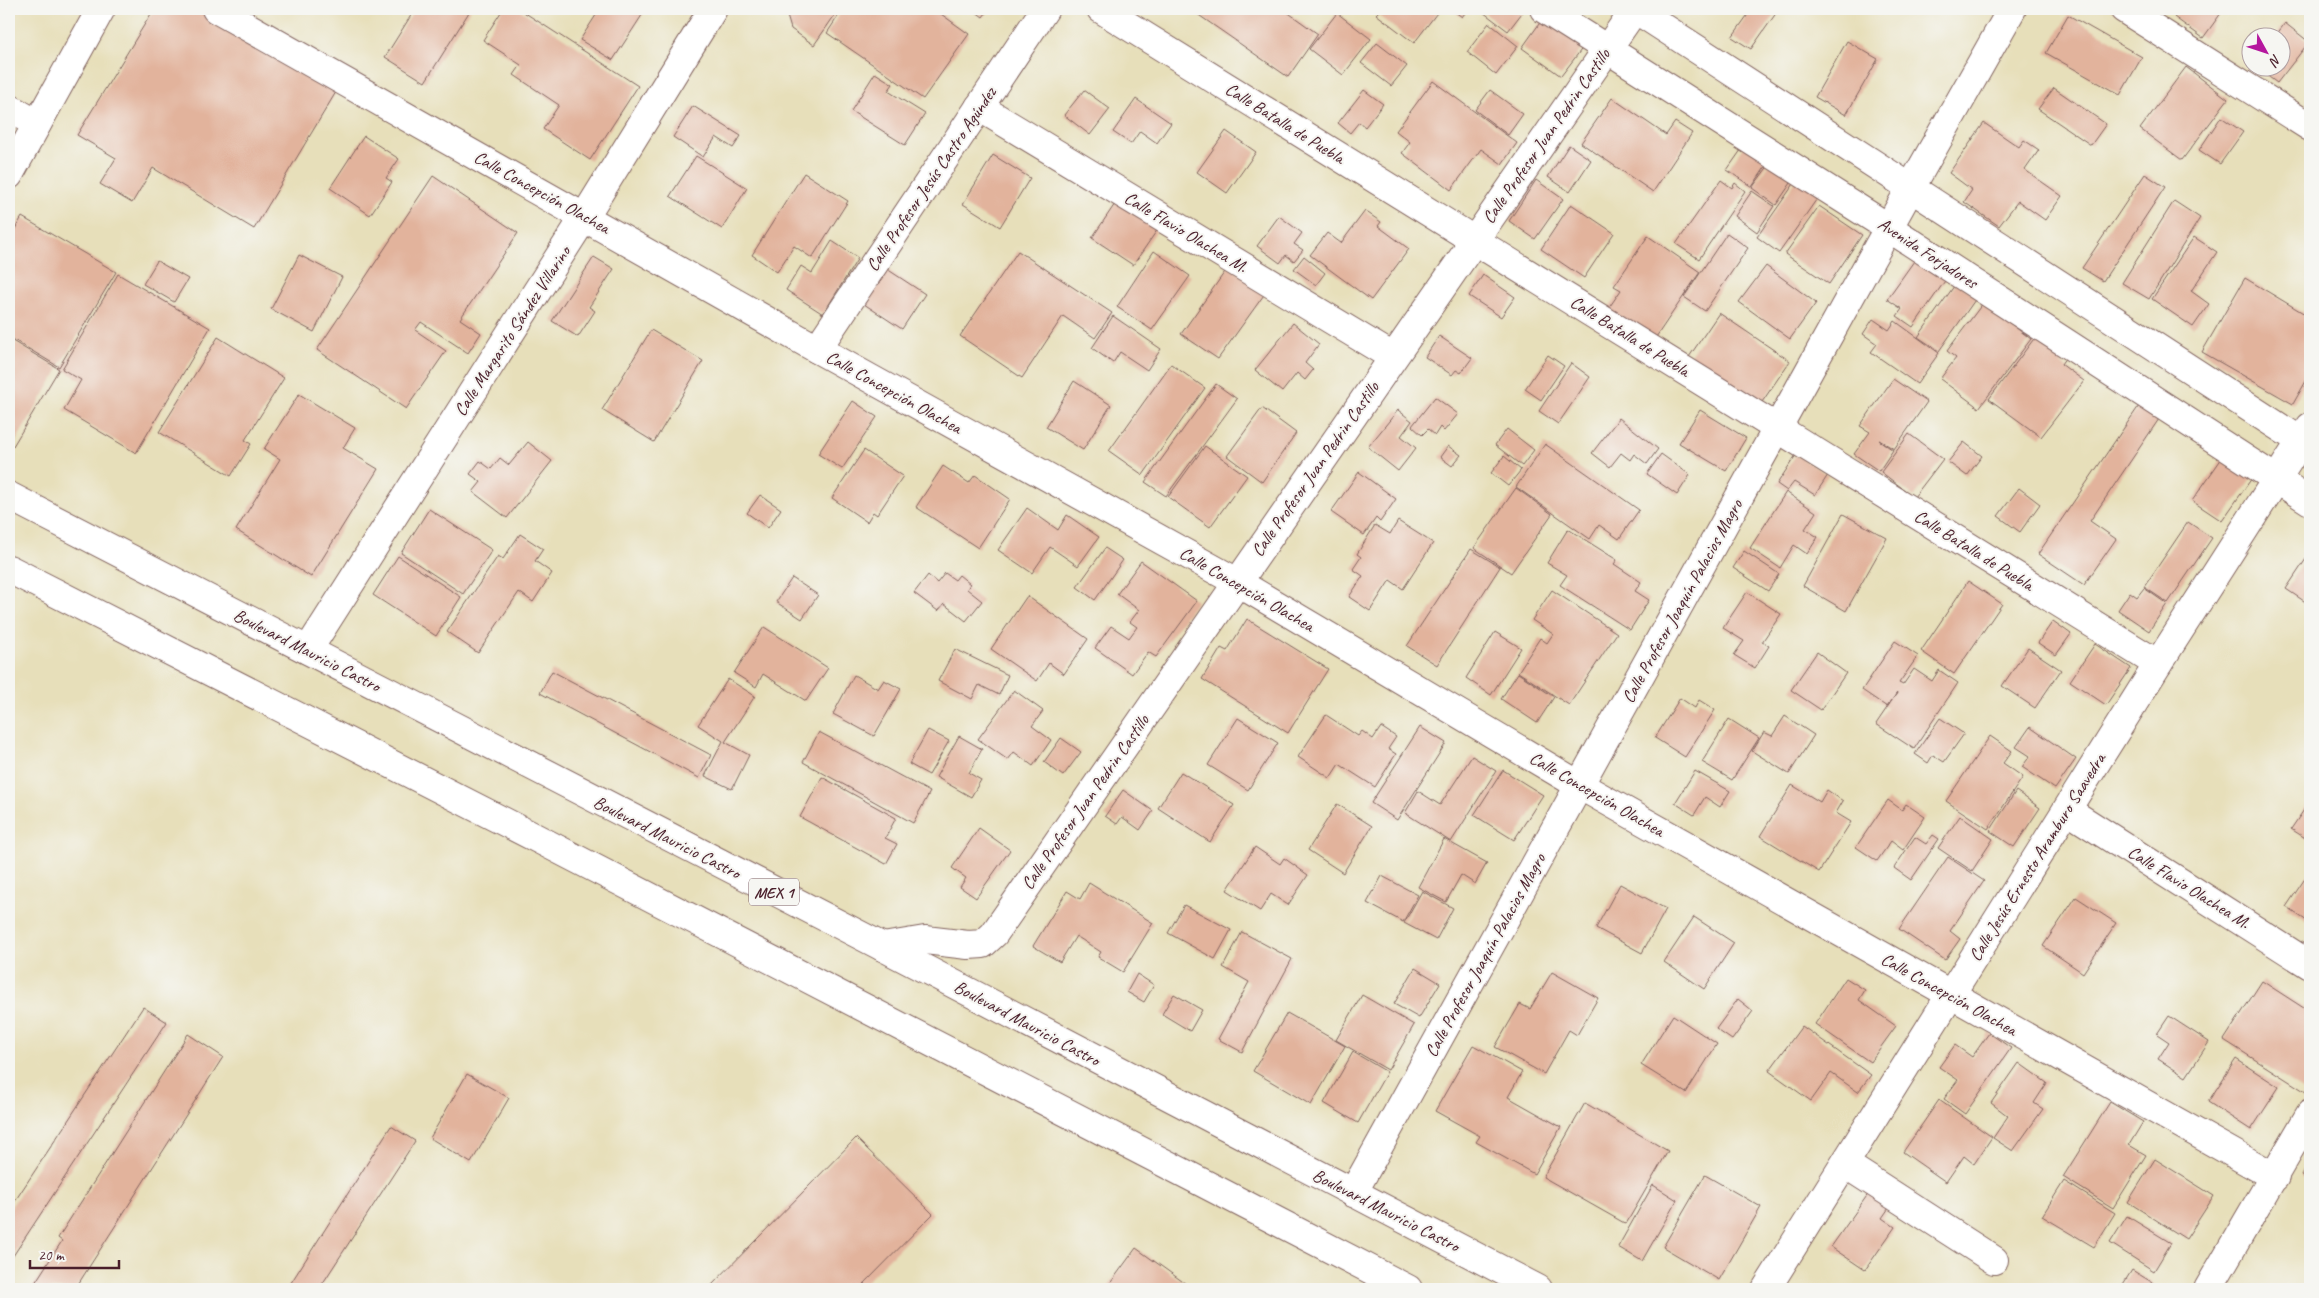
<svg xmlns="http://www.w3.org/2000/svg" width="2319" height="1298" font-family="Caveat,sans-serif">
<rect width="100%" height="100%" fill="#f6f6f2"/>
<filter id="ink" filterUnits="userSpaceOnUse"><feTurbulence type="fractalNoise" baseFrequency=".02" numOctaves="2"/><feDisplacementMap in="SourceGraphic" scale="10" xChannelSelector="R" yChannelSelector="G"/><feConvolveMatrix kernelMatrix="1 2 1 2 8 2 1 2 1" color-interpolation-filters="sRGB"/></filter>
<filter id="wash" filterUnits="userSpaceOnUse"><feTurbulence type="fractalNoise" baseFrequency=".0096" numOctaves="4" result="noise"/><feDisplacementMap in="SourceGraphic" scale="20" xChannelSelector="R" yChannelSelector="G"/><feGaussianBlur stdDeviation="1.12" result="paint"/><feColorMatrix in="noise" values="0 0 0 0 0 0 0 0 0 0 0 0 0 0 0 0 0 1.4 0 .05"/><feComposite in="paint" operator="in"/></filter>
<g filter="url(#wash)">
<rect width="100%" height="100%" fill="#e7dfba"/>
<g id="blocks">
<g fill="#e2b39c">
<polygon points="154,9 209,9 339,87 254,229 153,168 132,203 100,184 116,158 77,135"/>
<polygon points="415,9 471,9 425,82 385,57"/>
<polygon points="503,9 519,9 638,86 590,160 543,129 559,105 514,75 521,65 483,40"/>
<polygon points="600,9 646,9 613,60 580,40"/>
<polygon points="785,9 839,9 814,45 791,29"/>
<polygon points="843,9 934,9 969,34 923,99 827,33"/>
<polygon points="972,9 989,9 983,17"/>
<polygon points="1190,9 1283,9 1318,34 1288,77"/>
<polygon points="1381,9 1440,9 1414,43 1376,14"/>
<polygon points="1451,9 1468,9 1462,17"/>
<polygon points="1479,9 1525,9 1508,31"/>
<polygon points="1752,9 1779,9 1751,49 1732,37"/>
<polygon points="2180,9 2224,9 2203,38 2174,17"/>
<polygon points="1337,13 1371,39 1343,75 1309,49"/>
<polygon points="2068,15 2142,57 2120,95 2046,53"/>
<polygon points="1544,17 1584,46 1561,76 1522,48"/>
<polygon points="1489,23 1518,46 1496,75 1467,52"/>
<polygon points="2285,23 2309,42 2277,83 2257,68 2282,68 2282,38 2274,38"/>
<polygon points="1847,41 1878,59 1846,115 1815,97"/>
<polygon points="1377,43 1407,66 1391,86 1361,63"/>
<polygon points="2186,67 2228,99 2182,160 2140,129"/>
<polygon points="875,73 893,84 888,91 925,114 905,145 851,111"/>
<polygon points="1433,81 1517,143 1502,164 1481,149 1451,190 1402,153 1410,142 1396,131"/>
<polygon points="2054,88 2106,124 2091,145 2038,109"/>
<polygon points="1084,90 1110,109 1090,135 1064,115"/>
<polygon points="1364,90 1383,104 1365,127 1359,122 1350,133 1338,123"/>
<polygon points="1490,90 1523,114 1508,135 1475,110"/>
<polygon points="1612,98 1666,135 1675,122 1692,133 1653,192 1581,143"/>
<polygon points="1136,99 1171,123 1157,143 1140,131 1131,144 1113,132"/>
<polygon points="693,106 741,136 733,148 716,137 703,157 673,137"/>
<polygon points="2221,117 2243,132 2220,164 2199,150"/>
<polygon points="1984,123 2019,147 2024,140 2039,150 2025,170 2062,196 2045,220 2018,201 1999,226 1964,202 1972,190 1949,173"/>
<polygon points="1226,131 1256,152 1227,193 1197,172"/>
<polygon points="364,136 399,159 386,178 392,182 370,215 330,188"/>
<polygon points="1746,143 1770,160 1752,187 1727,170"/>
<polygon points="1569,145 1591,160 1570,192 1548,177"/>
<polygon points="993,155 1030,178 1000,227 963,204"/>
<polygon points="696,156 747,188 722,229 670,196"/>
<polygon points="1772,161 1795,177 1776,205 1752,188"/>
<polygon points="804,173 848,201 812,258 794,246 777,272 752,255"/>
<polygon points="2145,174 2165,187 2103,281 2082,268"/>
<polygon points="433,176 518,233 460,319 481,333 468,353 421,322 415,330 446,351 406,409 317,350"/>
<polygon points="1798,178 1821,193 1779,253 1757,237"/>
<polygon points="1536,180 1563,199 1535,239 1509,221"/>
<polygon points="1721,180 1732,188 1735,183 1745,191 1699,259 1676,244"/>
<polygon points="1752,191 1774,206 1757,232 1735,216"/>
<polygon points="1119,198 1160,226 1133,265 1092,238"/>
<polygon points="2174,201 2200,218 2149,299 2122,283"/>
<polygon points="1571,204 1614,233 1584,278 1541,249"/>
<polygon points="1819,206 1862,235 1829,284 1785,254"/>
<polygon points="1365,211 1381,222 1378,226 1409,249 1371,300 1310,255 1327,233 1341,243"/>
<polygon points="1279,216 1302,233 1294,244 1303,250 1294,261 1286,255 1280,263 1257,246"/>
<polygon points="22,217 116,272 59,367 9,337 9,239"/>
<polygon points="1727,233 1748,248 1705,311 1684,297"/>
<polygon points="1648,236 1700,272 1652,343 1606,312 1621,290 1614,286"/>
<polygon points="2194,237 2217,252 2191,291 2209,304 2193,327 2152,299"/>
<polygon points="832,241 858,258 823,314 786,290 801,266 812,273"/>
<polygon points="1018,251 1112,313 1095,338 1063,316 1022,378 960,336"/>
<polygon points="1154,251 1190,276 1152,330 1117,307"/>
<polygon points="1919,254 1949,275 1913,327 1897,316 1902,309 1887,299"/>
<polygon points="299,255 342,277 314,332 271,309"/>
<polygon points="1304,256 1325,273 1316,285 1294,269"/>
<polygon points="594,257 614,269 589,307 595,311 578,337 552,321"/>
<polygon points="157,261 188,279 174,302 143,284"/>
<polygon points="1229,266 1266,292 1218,359 1181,334"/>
<polygon points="1766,266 1816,303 1790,339 1739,302"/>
<polygon points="887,269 925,294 902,329 864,304"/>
<polygon points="118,274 210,328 136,453 64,410 81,380 62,369"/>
<polygon points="1483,275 1515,297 1501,317 1469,296"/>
<polygon points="2245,278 2310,317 2310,374 2293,404 2202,352"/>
<polygon points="1957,282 1977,297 1939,351 1918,337"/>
<polygon points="1983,303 2031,339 1979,408 1940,379 1956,358 1947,351"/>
<polygon points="1719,313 1790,361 1760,405 1689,357"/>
<polygon points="1113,316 1161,349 1147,370 1120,352 1113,363 1092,348"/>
<polygon points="1873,319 1889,330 1895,321 1939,353 1917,384 1871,352 1877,344 1863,334"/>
<polygon points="1293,323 1319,344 1305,363 1313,370 1305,380 1297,373 1282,392 1255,370"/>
<polygon points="651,330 703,361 654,442 602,410"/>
<polygon points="2039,332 2068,354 2061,364 2084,381 2041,437 1989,399"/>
<polygon points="1439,336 1472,358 1461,373 1456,370 1452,375 1425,357"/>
<polygon points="218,337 284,378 245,440 251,444 231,476 159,432"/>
<polygon points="9,339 59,369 13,446 9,443"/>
<polygon points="1548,355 1564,366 1541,400 1525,389"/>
<polygon points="1571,363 1590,377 1558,424 1539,411"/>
<polygon points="1171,364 1205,388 1143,475 1109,451"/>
<polygon points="1893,379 1927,402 1894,449 1879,440 1893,450 1879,471 1854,454 1870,432 1860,426"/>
<polygon points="1074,381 1111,405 1083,450 1046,427"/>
<polygon points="1216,384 1237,399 1166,496 1145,482"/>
<polygon points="299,394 355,428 343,448 378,469 311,577 236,530 280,459 264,449"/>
<polygon points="1435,397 1458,414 1444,431 1440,427 1435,435 1428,429 1422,435 1412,426"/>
<polygon points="853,401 877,417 842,469 818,454"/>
<polygon points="2141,403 2161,416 2090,521 2116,539 2084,585 2038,554"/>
<polygon points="1262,408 1296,433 1262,482 1227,456"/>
<polygon points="1398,410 1412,421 1401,436 1416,448 1398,471 1368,447"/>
<polygon points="1700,410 1746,438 1726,471 1679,443"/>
<polygon points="1619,418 1658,449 1647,464 1634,454 1630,460 1621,453 1610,467 1592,453"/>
<polygon points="1507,429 1534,450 1522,466 1495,445"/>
<polygon points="1909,434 1943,459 1914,497 1881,472"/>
<polygon points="528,442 552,461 507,518 473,492 481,482 470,474 480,461 491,469 500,458 509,465"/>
<polygon points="1964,442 1982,456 1967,476 1948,462"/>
<polygon points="1545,444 1639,510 1619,539 1599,525 1590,539 1516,487"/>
<polygon points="1205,446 1247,476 1210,527 1168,497"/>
<polygon points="1448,446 1461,455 1452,466 1440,457"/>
<polygon points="864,450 903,476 877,515 873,512 867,522 832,498"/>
<polygon points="1661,454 1690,475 1677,495 1647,474"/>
<polygon points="1796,455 1828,475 1815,495 1794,482 1787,491 1777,484"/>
<polygon points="1504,456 1521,470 1508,486 1491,473"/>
<polygon points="2222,458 2252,478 2222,521 2192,501"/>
<polygon points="943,466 969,483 975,475 1010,499 978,548 916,507"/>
<polygon points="1359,472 1396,499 1380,522 1376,518 1364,535 1331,512"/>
<polygon points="1516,488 1552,514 1511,573 1474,548"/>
<polygon points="2019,488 2040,504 2020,532 1998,516"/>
<polygon points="1786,492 1816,512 1805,529 1818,537 1807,554 1794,545 1780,568 1750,548"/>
<polygon points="760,495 781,509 768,528 747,513"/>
<polygon points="1027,508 1058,530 1067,515 1099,537 1078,566 1050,547 1032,573 998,550"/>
<polygon points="429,509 492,550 463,594 401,553"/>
<polygon points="1843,514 1887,538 1846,611 1803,586"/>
<polygon points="1398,521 1433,543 1403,589 1390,580 1370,611 1349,597 1363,576 1353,569 1361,557 1357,554 1375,525 1390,534"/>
<polygon points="2188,522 2212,538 2168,603 2144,587"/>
<polygon points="1568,529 1617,560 1614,564 1641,582 1635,591 1649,600 1630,630 1560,585 1567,575 1547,563"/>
<polygon points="520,534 543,549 535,561 552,573 533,602 519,592 478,653 447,632 498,556 503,559"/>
<polygon points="1105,548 1123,560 1095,600 1077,587"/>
<polygon points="1471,549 1500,567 1437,665 1407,646"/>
<polygon points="1744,551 1779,574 1768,591 1733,568"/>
<polygon points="2310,553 2310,605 2286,589"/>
<polygon points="398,556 461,597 436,636 373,595"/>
<polygon points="1141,561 1197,601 1156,657 1148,652 1132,674 1095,648 1111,626 1129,638 1137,627 1130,622 1139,610 1117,594"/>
<polygon points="945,573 955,580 959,575 970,584 967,589 982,601 966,621 944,604 938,611 914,593 928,575 937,583"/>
<polygon points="792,578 818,595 802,619 776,602"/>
<polygon points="1968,581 2002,604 1954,674 1921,651"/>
<polygon points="2144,588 2167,604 2149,631 2118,610 2130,592 2137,597"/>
<polygon points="1552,590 1617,633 1569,705 1518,672 1540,638 1547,643 1553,634 1532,620"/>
<polygon points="1747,592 1781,614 1762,642 1769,646 1755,668 1734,655 1744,641 1723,628"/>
<polygon points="1027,596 1088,639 1064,674 1049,663 1037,681 991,649"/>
<polygon points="1247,619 1328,669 1288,733 1202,679 1221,648 1227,651"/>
<polygon points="2053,621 2071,634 2056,655 2038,643"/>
<polygon points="764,627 828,668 806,701 763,674 756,687 734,673"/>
<polygon points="1495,632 1521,648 1491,695 1466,678"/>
<polygon points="1895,641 1918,656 1899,683 1903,685 1914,669 1932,681 1939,670 1958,683 1914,749 1876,724 1897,693 1887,707 1862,690"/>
<polygon points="2095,644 2131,668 2106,705 2070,681"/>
<polygon points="2028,648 2061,670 2035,708 2002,686"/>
<polygon points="955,649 1008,675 999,695 979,685 972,699 938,681"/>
<polygon points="1817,652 1846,673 1821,710 1791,690"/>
<polygon points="552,671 711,755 699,778 540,693"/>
<polygon points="1518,673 1554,697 1537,723 1501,699"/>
<polygon points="854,675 878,689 884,680 901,689 874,736 833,714"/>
<polygon points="728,679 755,696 725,742 749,755 732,789 705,776 723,741 698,725"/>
<polygon points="1014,690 1043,711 1032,726 1051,740 1033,766 1014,752 1008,760 978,739"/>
<polygon points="1680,698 1695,708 1699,700 1715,710 1685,757 1655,738"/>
<polygon points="1326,715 1358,736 1362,731 1373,739 1381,727 1396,737 1388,749 1396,754 1375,787 1339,764 1330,778 1298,757"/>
<polygon points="1785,716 1814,735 1789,774 1752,751 1764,732 1772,736"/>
<polygon points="1238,718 1278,743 1248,790 1208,765"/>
<polygon points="1940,718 1964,734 1944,762 1933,755 1928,763 1915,754"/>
<polygon points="1729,719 1759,738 1732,780 1702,762"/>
<polygon points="1420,727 1446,743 1397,820 1371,803"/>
<polygon points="2030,727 2076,759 2055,789 2022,767 2030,756 2016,747"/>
<polygon points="928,730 949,741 929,775 909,764"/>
<polygon points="819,732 930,792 913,823 803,762"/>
<polygon points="959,736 982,749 969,773 981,780 971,797 936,777"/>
<polygon points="1990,736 2012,751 2003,763 2023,777 1988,829 1946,801"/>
<polygon points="1061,738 1081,752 1063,776 1044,762"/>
<polygon points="1472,756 1496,771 1451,842 1405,813 1418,791 1440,805"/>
<polygon points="1503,770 1543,795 1514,840 1474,815"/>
<polygon points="1695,771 1730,791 1720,807 1705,797 1694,815 1675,803"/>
<polygon points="1181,772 1234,805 1210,842 1158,808"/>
<polygon points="822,777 896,818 885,838 897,844 886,864 800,817"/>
<polygon points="1792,785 1820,802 1827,790 1843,801 1836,813 1851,822 1819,872 1760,836"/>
<polygon points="1123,790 1153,811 1140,830 1122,817 1117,824 1105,816"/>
<polygon points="2016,791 2040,808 2014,847 1990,831"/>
<polygon points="1888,800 1902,810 1906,804 1925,817 1903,850 1891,841 1877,861 1856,847"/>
<polygon points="2310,801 2310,841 2291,829"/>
<polygon points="1337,804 1372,826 1343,873 1308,850"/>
<polygon points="1960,816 1993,839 1972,871 1938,848"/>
<polygon points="979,828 1010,850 976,898 960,887 966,878 952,868"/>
<polygon points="1933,835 1939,839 1911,880 1894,868 1915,837 1926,844"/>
<polygon points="1444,839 1487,863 1475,884 1461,875 1446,902 1418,887"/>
<polygon points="1255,847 1280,864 1284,858 1308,875 1288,905 1271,894 1260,911 1227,890"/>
<polygon points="1948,857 1984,881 1950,931 1960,939 1945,960 1899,929"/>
<polygon points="2310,871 2310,923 2286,907"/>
<polygon points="1382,876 1418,895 1403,922 1367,903"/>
<polygon points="1089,883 1153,923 1123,972 1098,957 1101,952 1076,936 1060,962 1033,946 1067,891 1080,899"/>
<polygon points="1620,884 1666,909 1642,953 1596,928"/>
<polygon points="1422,891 1453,908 1436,940 1404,923"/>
<polygon points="2076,897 2116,923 2083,973 2043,946"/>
<polygon points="1184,905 1231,930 1215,959 1168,933"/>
<polygon points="1694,917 1734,943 1704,989 1664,962"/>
<polygon points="1242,932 1292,959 1242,1052 1218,1039 1249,982 1223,967"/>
<polygon points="1415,968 1440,983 1419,1018 1394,1004"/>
<polygon points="1552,972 1598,998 1577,1035 1569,1030 1544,1074 1495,1047 1520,1004 1530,1009"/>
<polygon points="1137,974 1154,985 1144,1002 1127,992"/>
<polygon points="1846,978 1865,990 1859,1000 1896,1026 1870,1062 1815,1024"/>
<polygon points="2262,981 2310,1012 2309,1094 2224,1040"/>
<polygon points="1174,994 1202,1010 1190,1031 1162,1014"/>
<polygon points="1362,995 1414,1025 1388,1070 1336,1040"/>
<polygon points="1738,999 1753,1011 1732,1040 1716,1029"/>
<polygon points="143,1007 167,1022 9,1262 9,1210"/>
<polygon points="1287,1013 1345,1046 1311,1105 1253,1071"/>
<polygon points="1673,1015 1717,1044 1686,1093 1641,1065"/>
<polygon points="2169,1016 2209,1042 2186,1077 2158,1059 2169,1042 2157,1034"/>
<polygon points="1802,1026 1871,1075 1858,1092 1831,1073 1811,1101 1769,1071"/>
<polygon points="1989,1033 2011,1048 1965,1114 1944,1099 1958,1080 1939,1067 1955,1045 1972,1057"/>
<polygon points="188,1034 223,1057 75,1289 31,1289 62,1241 58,1238"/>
<polygon points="1473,1045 1522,1072 1508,1097 1561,1127 1534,1174 1476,1142 1480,1136 1435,1111"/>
<polygon points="1353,1052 1387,1072 1358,1123 1324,1103"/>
<polygon points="2236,1059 2279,1087 2251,1130 2208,1102"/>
<polygon points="2019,1063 2047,1083 2034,1103 2043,1109 2013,1151 1993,1138 2008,1116 1991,1103"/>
<polygon points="467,1074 509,1098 471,1163 430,1138"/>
<polygon points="1939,1100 1992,1137 1974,1164 1964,1156 1946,1182 1903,1152"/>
<polygon points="2110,1102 2143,1122 2129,1145 2146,1155 2113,1208 2063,1177"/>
<polygon points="1585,1103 1668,1151 1626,1224 1543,1177"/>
<polygon points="391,1126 415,1141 319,1289 287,1289"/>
<polygon points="856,1138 933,1214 859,1289 708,1289"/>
<polygon points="2155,1159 2214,1196 2186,1239 2128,1202"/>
<polygon points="2310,1161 2310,1182 2301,1176"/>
<polygon points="1705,1175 1761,1207 1719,1280 1663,1247"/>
<polygon points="2064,1181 2115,1213 2094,1247 2042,1216"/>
<polygon points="1653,1185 1677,1200 1642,1261 1618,1247"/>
<polygon points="1871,1190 1891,1205 1882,1218 1895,1227 1865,1270 1831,1247"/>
<polygon points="2127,1216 2171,1243 2154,1271 2110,1243"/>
<polygon points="1136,1248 1193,1289 1106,1289"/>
<polygon points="2132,1270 2163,1289 2120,1289"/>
</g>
</g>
</g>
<g filter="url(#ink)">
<use href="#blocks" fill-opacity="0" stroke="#81625d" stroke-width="1"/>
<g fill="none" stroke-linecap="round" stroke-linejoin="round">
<defs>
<g id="minor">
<polyline points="216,9 817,349 1237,582 1579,785 2275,1177"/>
<polyline points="1101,9 2158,664"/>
<polyline points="2124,9 2310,127"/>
<polyline points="979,107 1393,357"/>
<polyline points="9,108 37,124"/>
<polyline points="9,175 101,9"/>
<polyline points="817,349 1045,9"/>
<polyline points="308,650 585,216 713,9"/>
<polyline points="2067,810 2310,965"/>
<polyline points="883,947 925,940 968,945 983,944 994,934 1635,9"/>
<polyline points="1845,1164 1994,1260"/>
<polyline points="1353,1193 1910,189 2012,9"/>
<polyline points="1766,1289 2158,664 2310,427"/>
<polyline points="2208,1289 2310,1114"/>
</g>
<g id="major">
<polyline points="1544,9 1889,228 2310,501"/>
<polyline points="1635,9 2310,447"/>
<polyline points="9,496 883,947 1538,1289"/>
<polyline points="9,569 542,841 1408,1289"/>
</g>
</defs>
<use href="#minor" stroke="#81625d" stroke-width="30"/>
<use href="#major" stroke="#81625d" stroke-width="30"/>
<use href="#minor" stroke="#fff" stroke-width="28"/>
<use href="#major" stroke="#fff" stroke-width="28"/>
</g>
</g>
<g text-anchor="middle" stroke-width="4" stroke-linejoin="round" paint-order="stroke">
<rect fill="#f6f6f2" stroke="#7e6067" stroke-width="1" x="749" y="878.5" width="50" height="27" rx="4"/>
<g font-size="16" font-weight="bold" fill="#4a1f2b">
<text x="774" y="898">MEX 1</text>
</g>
<g font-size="18" fill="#4a1f2b" stroke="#f6f6f2">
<text transform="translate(1285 123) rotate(32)" y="6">Calle Batalla de Puebla</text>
<text transform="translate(1546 136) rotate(-55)" y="6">Calle Profesor Juan Pedrin Castillo</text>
<text transform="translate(931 179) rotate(-56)" y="6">Calle Profesor Jesús Castro Agúndez</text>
<text transform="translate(542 192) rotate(29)" y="6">Calle Concepción Olachea</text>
<text transform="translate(1186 232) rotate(31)" y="6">Calle Flavio Olachea M.</text>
<text transform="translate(1928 253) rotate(33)" y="6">Avenida Forjadores</text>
<text transform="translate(512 331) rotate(-57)" y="6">Calle Margarito Sández Villarino</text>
<text transform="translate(1630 336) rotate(32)" y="6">Calle Batalla de Puebla</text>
<text transform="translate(894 392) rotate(29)" y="6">Calle Concepción Olachea</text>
<text transform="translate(1315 469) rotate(-55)" y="6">Calle Profesor Juan Pedrin Castillo</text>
<text transform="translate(1974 550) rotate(32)" y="6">Calle Batalla de Puebla</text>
<text transform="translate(1247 589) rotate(30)" y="6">Calle Concepción Olachea</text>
<text transform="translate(1682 601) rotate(-61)" y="6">Calle Profesor Joaquín Palacios Magro</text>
<text transform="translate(307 650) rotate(27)" y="6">Boulevard Mauricio Castro</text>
<text transform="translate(1597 794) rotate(30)" y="6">Calle Concepción Olachea</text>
<text transform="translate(1085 802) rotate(-55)" y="6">Calle Profesor Juan Pedrin Castillo</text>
<text transform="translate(667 837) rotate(27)" y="6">Boulevard Mauricio Castro</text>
<text transform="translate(2037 857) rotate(-58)" y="6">Calle Jesús Ernesto Aramburo Saavedra</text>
<text transform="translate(2189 887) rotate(32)" y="6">Calle Flavio Olachea M.</text>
<text transform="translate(1485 955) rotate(-61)" y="6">Calle Profesor Joaquín Palacios Magro</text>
<text transform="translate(1949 994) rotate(29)" y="6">Calle Concepción Olachea</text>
<text transform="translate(1027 1023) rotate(28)" y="6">Boulevard Mauricio Castro</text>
<text transform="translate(1386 1210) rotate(27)" y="6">Boulevard Mauricio Castro</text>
</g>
</g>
<rect width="2319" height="1298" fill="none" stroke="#f6f6f2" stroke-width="30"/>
<g transform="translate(2266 52) rotate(130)"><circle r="24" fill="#f6f6f2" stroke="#b1a0a2"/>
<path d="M0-4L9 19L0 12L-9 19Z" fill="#b5179e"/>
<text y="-8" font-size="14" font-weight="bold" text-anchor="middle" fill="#4a1f2b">N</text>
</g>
<path d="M30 1260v8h89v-8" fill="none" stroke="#4a1f2b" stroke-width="2.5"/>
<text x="38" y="1260" font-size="15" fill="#4a1f2b" stroke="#f6f6f2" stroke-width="4" paint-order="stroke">20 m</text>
</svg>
